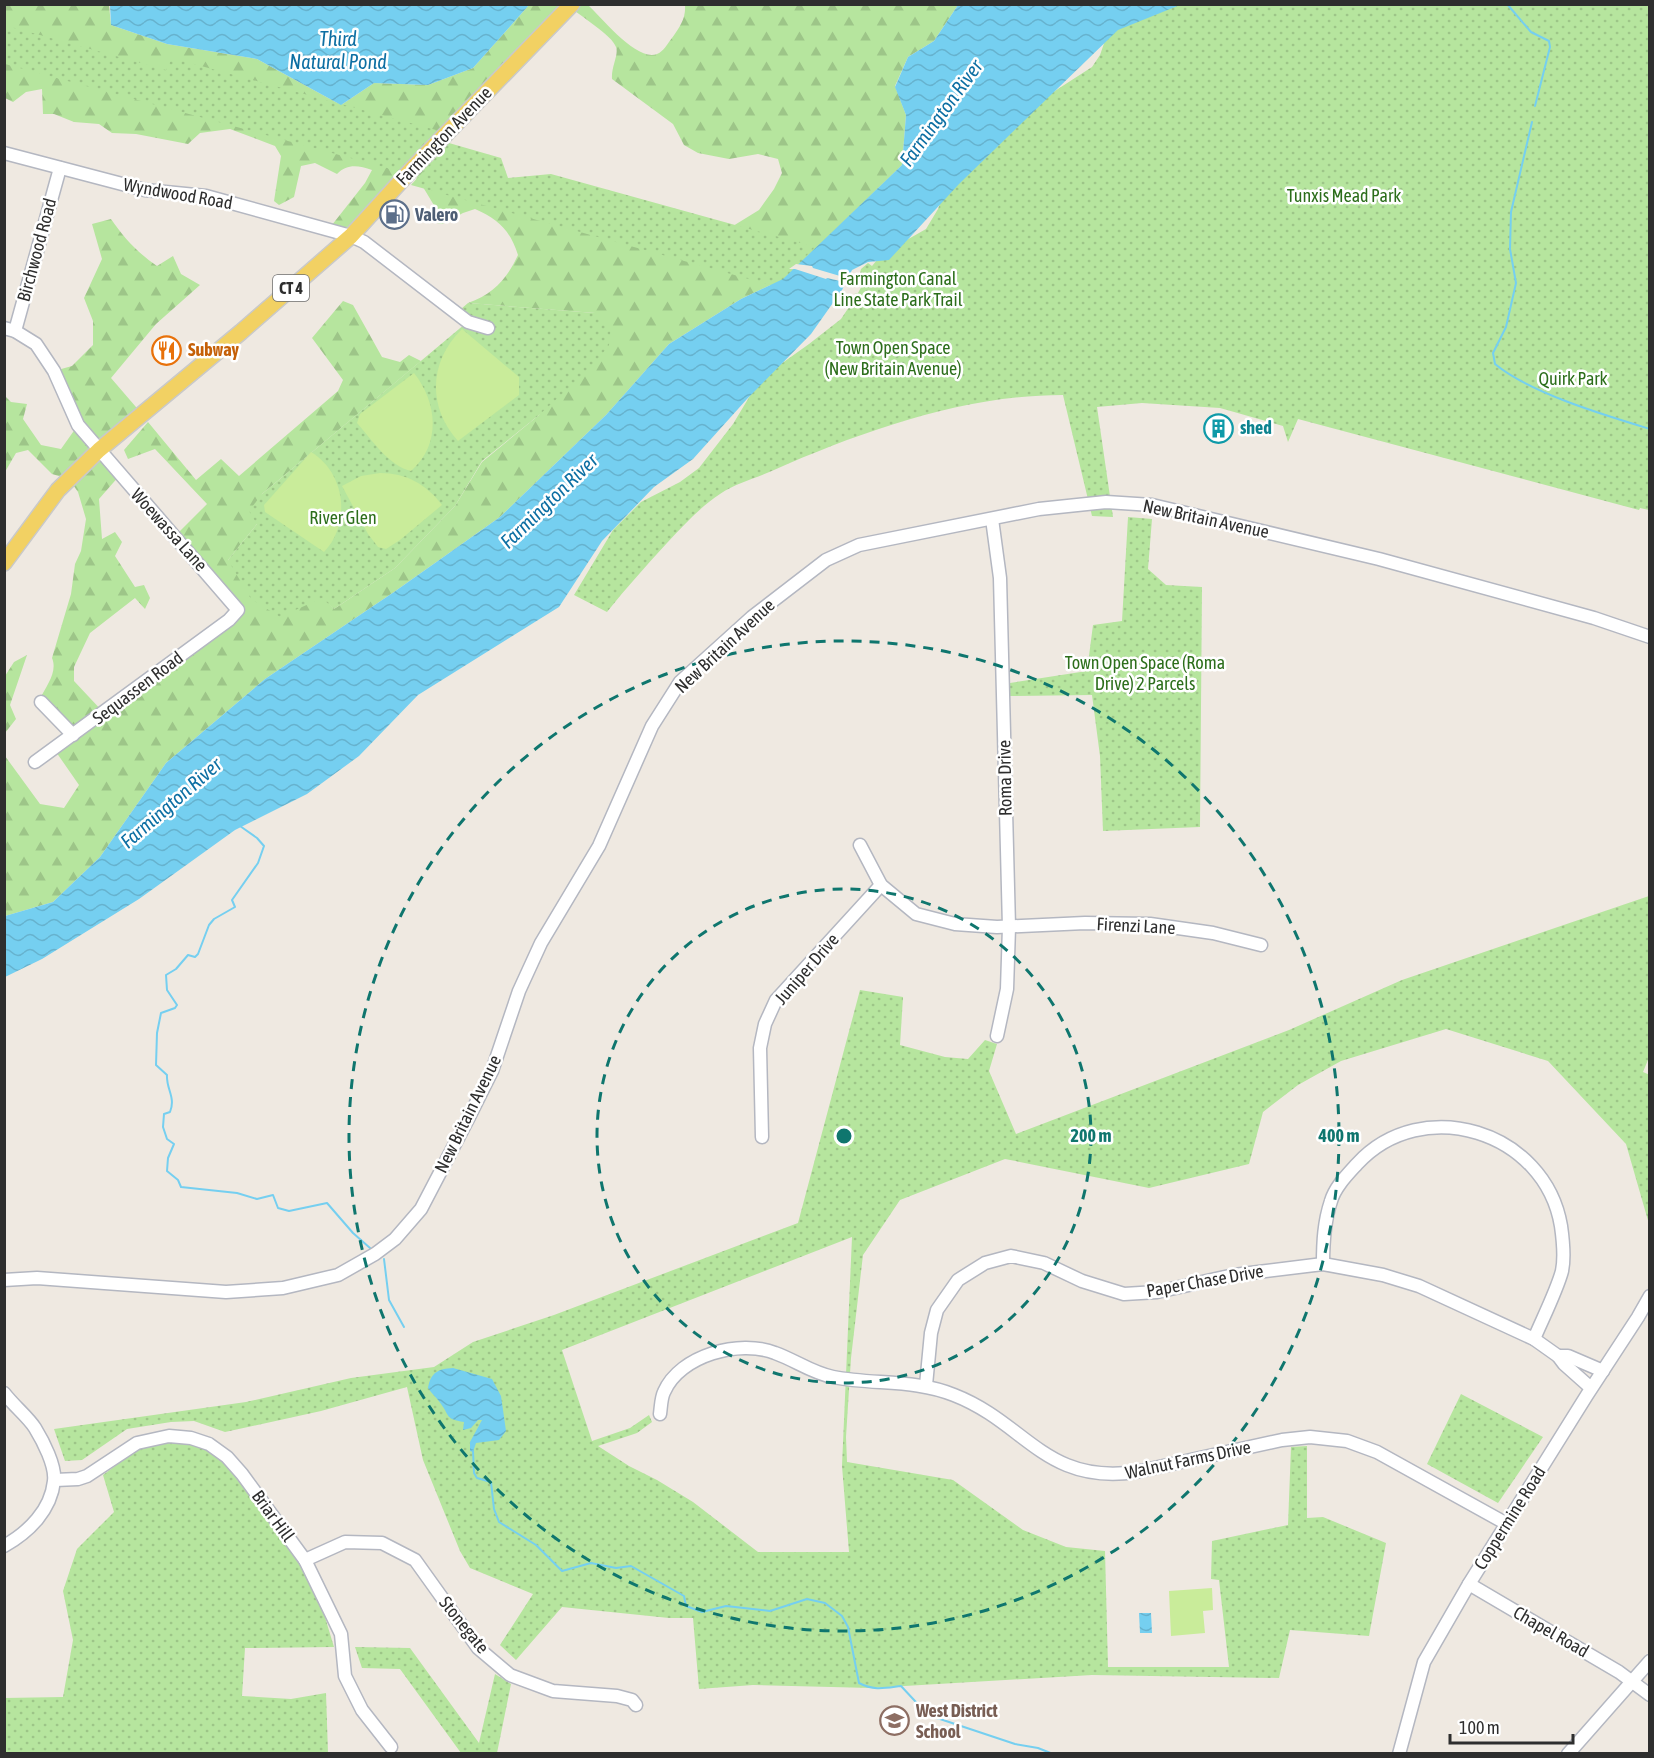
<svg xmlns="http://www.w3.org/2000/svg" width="1654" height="1758" font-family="'Asap Condensed',sans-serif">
<defs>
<pattern id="forest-firs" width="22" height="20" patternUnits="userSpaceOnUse" patternTransform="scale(1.5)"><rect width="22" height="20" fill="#b6e59e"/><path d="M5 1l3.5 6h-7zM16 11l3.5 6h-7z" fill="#9dc588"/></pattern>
<pattern id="park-dots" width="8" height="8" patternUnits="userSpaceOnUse" patternTransform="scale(1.5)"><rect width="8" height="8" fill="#b6e59e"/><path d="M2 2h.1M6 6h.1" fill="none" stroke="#9dc588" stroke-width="1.8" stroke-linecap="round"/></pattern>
<pattern id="water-waves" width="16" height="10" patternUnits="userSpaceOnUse" patternTransform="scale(1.5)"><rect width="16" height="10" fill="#75cff0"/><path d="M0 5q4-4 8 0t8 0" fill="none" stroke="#66b2ce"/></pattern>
</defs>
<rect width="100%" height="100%" fill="#efe9e1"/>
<g fill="url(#forest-firs)" fill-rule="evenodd">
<path d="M5,5H109L111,25L167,44L257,59L341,105L374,83L428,85L473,68L529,5H588C602,18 637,62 657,54C663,52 668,43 672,38C680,27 686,18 685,5H958L934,41L908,57L895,86L906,115L902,165L800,264L783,279L741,299L669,344L606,415L500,517L394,592L265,679L166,763L100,857L53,902L5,916V756L40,804L64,808L79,785L54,749L73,735L40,699C46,686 58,672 52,658L71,594L75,564L81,551L86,519L78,492L69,479L52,474L28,450L16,453L5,472L4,395L11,402L27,404L23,419L41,445L61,449L78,425L54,371L72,366L93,345V321L84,298L102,259L92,224L111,219C124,238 138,253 157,266L173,256L181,274L200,285L156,324L111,378L142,414L99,450L120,475L99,499L102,539L115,532L122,542L115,556L135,587L144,585L150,598L145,609L135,598L90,633L74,667V681L104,713L238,610L174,537L207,504L155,449L128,459L124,450L148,422L196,480L221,459L239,476L338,391L343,380L312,338L343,301L353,305L382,357L400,362L409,355L421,361L262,494L257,524L228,560L323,597L334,609L395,568L455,506L482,462L539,415L595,313L468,303C493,294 507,279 518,255C510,230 498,219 475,209L463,213L442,224L432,222L435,207L423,187L415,183L422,160L351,236L328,230L365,183L372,170C359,166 348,163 337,174L315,163L301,166L294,197L279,205L274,201L281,156L275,146L230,129L200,133L188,144L136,134L112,133L99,124L74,122L54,114H43L42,89L26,92L13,102L5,98ZM570,7C580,16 612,35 616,47C619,55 611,67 612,79L673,124L684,145L698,153L729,159L758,154L778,159L782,173L774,189L759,210L707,242L423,159Z"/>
<polygon points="27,655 10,705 16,719 5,733 5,676 14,662"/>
</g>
<g fill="url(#park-dots)" fill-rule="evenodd">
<path d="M1162,4L1649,5V510L1640,508L1639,510L1298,419L1288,442L1283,426L1220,408L1142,403L1097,407L1113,517L1092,516L1063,395C964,395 863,431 774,470C757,478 736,483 720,494C699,508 684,525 667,543C646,566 626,588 607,612L574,595L613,530L641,502L680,482L699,468L733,424L760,379L809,344L841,319L857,295L854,294L858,293L864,282H868V278L859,277L861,269L868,263L872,266L882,254L926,229L938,209L944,192L1016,116L1092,67L1100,55L1110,26Z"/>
<polygon points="4,25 166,70 172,58 436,130 398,171 5,64"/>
<polygon points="449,143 501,158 508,178 551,174 815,247 806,256 792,291 411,185"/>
<polygon points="468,303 595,313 611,326 609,345 593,366 539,415 482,461 455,506 395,568 334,609 322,598 280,617 251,599 228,560 257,524 249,511 262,494 465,324 454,315"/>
<polygon points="1128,517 1152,519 1148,569 1166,585 1202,587 1200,827 1103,831 1100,756 1092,695 1010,696 1010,683 1087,671 1093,625 1122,621"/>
<path d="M1649,896L1650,1055L1643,1072L1650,1075L1649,1224L1626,1144L1548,1061L1446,1029L1341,1061L1298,1085L1263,1112L1249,1164L1149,1188L1005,1159L900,1200L863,1255L851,1358L846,1437L847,1462L953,1480L1023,1530L1066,1547L1105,1551L1108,1667H1229L1219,1580L1211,1579L1212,1541L1288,1525L1291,1447L1307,1446V1518L1323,1517L1386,1543L1369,1636L1290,1630L1279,1678L1092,1675L871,1688L753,1685L699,1689L693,1618H669L562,1607L516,1660L500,1645L533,1594L470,1568L460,1551L423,1460L407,1387L321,1411L225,1432L194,1421L171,1422L127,1429L82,1460L65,1461L54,1429L246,1402L351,1378L434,1367L473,1342L554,1315L798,1223L860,990L903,997L900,1045L945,1057L968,1059L985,1040L997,1044L989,1071L1016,1134L1289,1030L1402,980ZM852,1237L842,1466L849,1552H758L693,1502L657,1480L629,1466L598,1446L637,1433L652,1422L649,1415L630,1428L592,1441L562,1350Z"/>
<polygon points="1461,1394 1543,1437 1498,1503 1427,1464"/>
<polygon points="177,1439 197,1443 221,1457 267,1513 318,1594 334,1647 245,1648 242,1696 291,1699 326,1693 328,1753 5,1753 4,1698 63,1697 73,1640 63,1591 77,1549 114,1512 103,1475 139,1448"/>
<polygon points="355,1647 410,1648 479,1743 495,1674 511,1684 497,1753 461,1753 400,1669 362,1668"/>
</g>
<g fill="#c9ec9a">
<path d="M462,329L519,377V395L458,441C427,407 429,361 462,329Z"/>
<path d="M414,373C437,402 442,444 411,471C389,466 372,440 357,423L360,414Z"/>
<path d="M311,452C346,473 351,524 324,552L265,512L264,505Z"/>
<path d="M380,473C406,473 426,484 442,505L400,540L386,549L378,547L368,534L342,486L361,476Z"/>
<polygon points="1212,1588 1213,1610 1203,1611 1205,1633 1171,1636 1169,1591"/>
</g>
<g fill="url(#water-waves)">
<polygon points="110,5 110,4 529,5 473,68 428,85 374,83 341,105 257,59 167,44 111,25"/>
<polygon points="958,5 1180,5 1118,30 959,184 889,260 868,262 852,270 842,290 811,334 747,399 693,459 654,487 602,541 559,607 418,695 359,756 307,794 235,830 139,899 42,959 5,977 5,916 53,902 100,857 166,763 265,679 394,592 500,517 606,415 669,344 741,299 783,279 902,165 906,115 895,87 908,57 934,41"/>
<path d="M453,1368L492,1379L501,1396L506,1431L499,1440L476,1443L473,1452L470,1451V1442L482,1420H478L471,1428L463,1430L464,1422C445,1419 450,1416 441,1404C437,1398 432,1394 428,1388C431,1372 438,1369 453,1368Z"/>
<polygon points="1139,1613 1151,1613 1152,1633 1140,1633"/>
</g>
<polygon fill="#efe9e1" points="796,264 812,266 813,268 840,276 843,275 851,279 849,283 827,278 826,279 795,269 789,269"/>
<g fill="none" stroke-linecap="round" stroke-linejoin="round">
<g stroke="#75cff0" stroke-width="2">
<polyline points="1507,4 1531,32 1549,41 1550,47 1535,106"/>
<path d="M1532,122L1511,212L1510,249L1516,283L1506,327L1493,353L1495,364C1530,393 1604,415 1650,429"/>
<path d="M240,826L257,838L264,846L258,863L232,900L235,907L214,919L209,925L198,954L195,957L188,955L176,969L166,975L167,990L177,1005L175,1008L161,1013L157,1033L156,1065L167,1075C166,1089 176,1097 170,1112L164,1114L163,1127L167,1139L174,1144L168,1158L167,1171L178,1180L181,1187L237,1193L257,1199L273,1195L278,1208L289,1211L327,1203L353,1233L370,1248"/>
<polyline points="384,1259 389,1300 404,1327"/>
<path d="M473,1451L474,1473L477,1478L491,1482L494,1509L499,1522L536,1545L562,1571L591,1563L616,1568L631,1566L684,1596L686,1606L702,1612L726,1606L770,1611L807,1599L825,1603L842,1616L848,1627L859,1683C874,1691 885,1688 901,1686L928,1715L1015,1744L1038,1748L1053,1754"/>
</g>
<defs>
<g id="minor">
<polyline points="4,153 145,190 206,196 351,236 364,242 468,322 488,328"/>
<polyline points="4,328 15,331 36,344 54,371 78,425 238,610 229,620 35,762"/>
<polyline points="15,331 60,168"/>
<polyline points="992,519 1000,578 1009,927 1007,989 997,1036"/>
<polyline points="41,702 73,735"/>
<polyline points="860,845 881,885 916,914 955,924 997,927 1085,923 1150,924 1213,933 1261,945"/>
<polyline points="762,1137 760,1048 765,1024 776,1000 881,885"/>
<path d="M1323,1264C1323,1242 1324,1222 1331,1201C1335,1187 1347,1175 1357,1164C1422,1093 1545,1131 1561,1226C1563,1240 1565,1257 1562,1271C1557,1290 1542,1320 1534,1339"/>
<polyline points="4,1280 37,1278 226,1292 283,1288 338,1275 375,1254 395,1239 421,1209 469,1117 492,1071 519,991 541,943 599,846 652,726 680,682 752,617 826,560 859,545 1039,509 1106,502 1152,505 1379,559 1594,618 1650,637"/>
<polyline points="1558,1356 1568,1356 1603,1371"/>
<polyline points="926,1385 931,1333 937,1310 958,1280 985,1263 1011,1256 1044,1263 1082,1281 1124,1294 1157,1292 1234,1275 1323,1264 1383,1275 1419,1286 1534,1339 1558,1356 1564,1364 1591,1388"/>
<path d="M4,1393C14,1406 28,1417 35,1428C43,1441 56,1466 54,1481C51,1510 29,1532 4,1546"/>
<path d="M660,1414C661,1407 661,1398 664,1392C680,1355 740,1339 775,1353C795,1360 812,1373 833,1377C874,1385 915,1379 954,1395C1026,1423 1045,1485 1136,1472L1282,1440L1310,1437L1347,1441L1377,1452L1507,1524"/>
<polyline points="55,1480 78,1479 87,1476 137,1443 169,1436 191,1438 209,1444 227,1457 242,1474 305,1560 341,1634 345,1676 362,1710 391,1747"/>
<polyline points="305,1560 345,1542 382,1543 415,1560 478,1648 510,1675 553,1691 617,1696 632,1700 636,1705"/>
<polyline points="1469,1584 1619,1672 1650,1695"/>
<polyline points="1399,1754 1424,1662 1469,1584 1587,1395 1638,1317 1650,1296"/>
<polyline points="1568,1754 1650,1661"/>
</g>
<polyline id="major" points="4,563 58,490 99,450 241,332 351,236 411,170 572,4"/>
</defs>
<use href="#minor" stroke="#b4b7c1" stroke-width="15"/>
<use href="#major" stroke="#c9c9c9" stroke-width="18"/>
<use href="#minor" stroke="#fff" stroke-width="12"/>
<use href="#major" stroke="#f2d163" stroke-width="15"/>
</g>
<g fill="none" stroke="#0f766e" stroke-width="3" stroke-dasharray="10 8">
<circle cx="844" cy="1136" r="247"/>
<circle cx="844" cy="1136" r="495"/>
</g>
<defs>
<symbol id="fuel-ring" viewBox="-11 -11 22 22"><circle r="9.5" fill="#fff" stroke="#5c6f8a" stroke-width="1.5"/><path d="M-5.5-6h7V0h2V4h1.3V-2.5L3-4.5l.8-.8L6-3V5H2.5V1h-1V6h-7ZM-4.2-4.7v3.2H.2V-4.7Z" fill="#5c6f8a"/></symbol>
<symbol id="restaurant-ring" viewBox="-11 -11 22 22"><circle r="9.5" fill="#fff" stroke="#e8710a" stroke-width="1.5"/><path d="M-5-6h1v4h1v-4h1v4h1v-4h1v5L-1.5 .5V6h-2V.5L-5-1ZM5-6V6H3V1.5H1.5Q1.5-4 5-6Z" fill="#e8710a"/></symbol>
<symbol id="building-ring" viewBox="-11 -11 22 22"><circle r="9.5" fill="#fff" stroke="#0f9aa8" stroke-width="1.5"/><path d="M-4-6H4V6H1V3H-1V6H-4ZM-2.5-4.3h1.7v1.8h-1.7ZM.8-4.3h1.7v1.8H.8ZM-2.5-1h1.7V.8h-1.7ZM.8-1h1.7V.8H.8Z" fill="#0f9aa8"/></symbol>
<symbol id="school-ring" viewBox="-11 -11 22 22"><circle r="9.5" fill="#fff" stroke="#8d6e63" stroke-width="1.5"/><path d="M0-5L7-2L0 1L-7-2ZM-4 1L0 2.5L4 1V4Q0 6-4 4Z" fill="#8d6e63"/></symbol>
</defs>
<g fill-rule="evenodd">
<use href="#fuel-ring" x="378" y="198" width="33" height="33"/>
<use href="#restaurant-ring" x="150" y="334" width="33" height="33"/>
<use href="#building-ring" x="1202" y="412" width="33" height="33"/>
<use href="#school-ring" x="878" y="1704" width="33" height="33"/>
</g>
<g text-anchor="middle" stroke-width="5" stroke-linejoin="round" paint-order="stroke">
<rect fill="#fff" stroke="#6d6d6d" stroke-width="1.5" x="273" y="275" width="36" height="26" rx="4.5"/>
<g font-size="16" font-weight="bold" fill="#2e2e2e">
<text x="291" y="294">CT 4</text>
</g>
<g font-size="18" fill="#2e2e2e" stroke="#fff">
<text transform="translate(444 136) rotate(-46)" y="6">Farmington Avenue</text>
<text transform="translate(178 194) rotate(10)" y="6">Wyndwood Road</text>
<text transform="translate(37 250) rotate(-75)" y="6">Birchwood Road</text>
<text transform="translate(1206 519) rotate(12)" y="6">New Britain Avenue</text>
<text transform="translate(169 530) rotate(48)" y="6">Woewassa Lane</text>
<text transform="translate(725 646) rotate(-43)" y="6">New Britain Avenue</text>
<text transform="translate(138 688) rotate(-37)" y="6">Sequassen Road</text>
<text transform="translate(1005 778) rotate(-91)" y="6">Roma Drive</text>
<text transform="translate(1136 926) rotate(3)" y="6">Firenzi Lane</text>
<text transform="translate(807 969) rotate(-49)" y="6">Juniper Drive</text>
<text transform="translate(468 1114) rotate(-64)" y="6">New Britain Avenue</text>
<text transform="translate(1205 1281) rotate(-10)" y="6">Paper Chase Drive</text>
<text transform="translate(1188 1460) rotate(-12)" y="6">Walnut Farms Drive</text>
<text transform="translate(273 1516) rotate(54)" y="6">Briar Hill</text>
<text transform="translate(1510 1518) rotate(-58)" y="6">Coppermine Road</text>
<text transform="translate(464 1625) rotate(51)" y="6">Stonegate</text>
<text transform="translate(1551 1632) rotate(30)" y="6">Chapel Road</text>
</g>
<g font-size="18" fill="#2c6e1b" stroke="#fff">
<text x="1344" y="202">Tunxis Mead Park</text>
<text x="898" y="285">Farmington Canal<tspan x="898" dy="21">Line State Park Trail</tspan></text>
<text x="893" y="354">Town Open Space<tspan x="893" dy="21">(New Britain Avenue)</tspan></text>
<text x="1573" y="385">Quirk Park</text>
<text x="343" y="524">River Glen</text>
<text x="1145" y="669">Town Open Space (Roma<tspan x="1145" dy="21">Drive) 2 Parcels</tspan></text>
</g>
<g font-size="18" font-weight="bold" fill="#4e5e75" stroke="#fff" text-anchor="start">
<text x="415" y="221">Valero</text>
</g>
<g font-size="18" font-weight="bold" fill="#c56008" stroke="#fff" text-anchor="start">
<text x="188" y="356">Subway</text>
</g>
<g font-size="18" font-weight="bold" fill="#0d838f" stroke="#fff" text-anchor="start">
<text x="1240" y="434">shed</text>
</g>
<g font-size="18" font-weight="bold" fill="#785e54" stroke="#fff" text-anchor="start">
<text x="916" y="1717">West District<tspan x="916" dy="21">School</tspan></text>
</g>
<g font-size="20" font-style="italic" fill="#0d6fa3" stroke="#fff">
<text x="338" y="46">Third<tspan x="338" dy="23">Natural Pond</tspan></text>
<text transform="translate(941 113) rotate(-54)" y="7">Farmington River</text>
<text transform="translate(549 501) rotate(-44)" y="7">Farmington River</text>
<text transform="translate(171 803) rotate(-41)" y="7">Farmington River</text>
</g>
</g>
<circle cx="844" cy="1136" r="9" fill="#0f766e" stroke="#fff" stroke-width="3"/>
<g font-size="18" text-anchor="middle" font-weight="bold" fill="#0f766e" stroke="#fff" stroke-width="5" stroke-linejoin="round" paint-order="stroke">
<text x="1091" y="1142">200 m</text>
<text x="1339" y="1142">400 m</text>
</g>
<rect width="1654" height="1758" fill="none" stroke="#2e2e2e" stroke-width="12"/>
<path d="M1450 1734v9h123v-9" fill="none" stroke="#2e2e2e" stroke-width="3"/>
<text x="1459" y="1734" font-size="18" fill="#2e2e2e" stroke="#ffffff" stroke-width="4.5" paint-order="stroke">100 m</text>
</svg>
